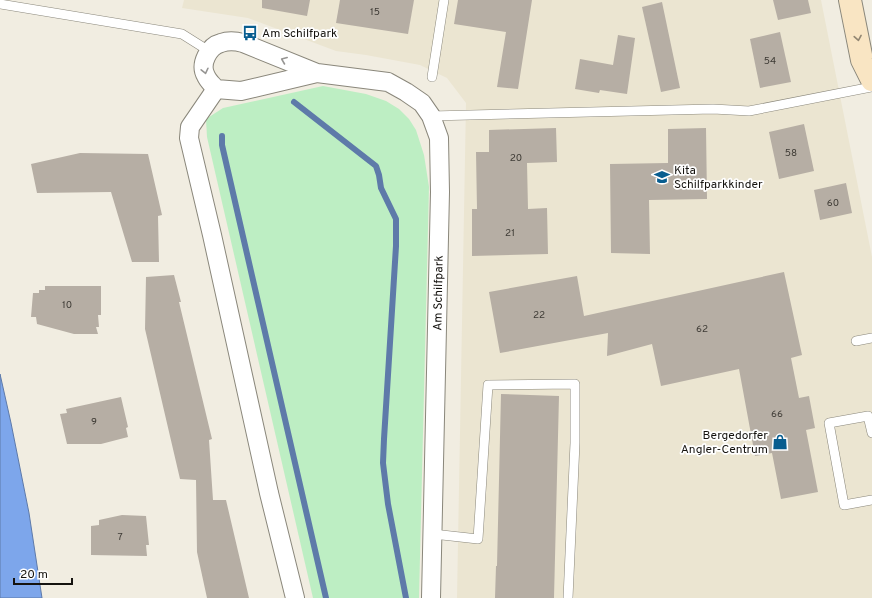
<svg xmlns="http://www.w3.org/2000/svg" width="872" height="598" font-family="Overpass,sans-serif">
<rect width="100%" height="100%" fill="#f1ede1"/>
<polygon fill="#ebe5d1" points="184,0 821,0 872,257 872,598 457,598 466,103 447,78 420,65 366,55 336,51 248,18 182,8"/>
<polygon fill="#bdeec3" points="323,86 366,94 386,101 399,109 409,119 416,130 424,155 429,187 419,598 313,598 207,137 206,119 223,108"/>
<polygon fill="#7da6eb" stroke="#5e7aa9" points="0,374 11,423 29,513 42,598 0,598"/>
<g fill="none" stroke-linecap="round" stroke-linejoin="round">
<g stroke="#5e7aa9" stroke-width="6">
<polyline points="294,102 376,166 379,175 381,188 396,219 396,246 384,439 383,463 388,504 406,598"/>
<polyline points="222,136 222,145 326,598"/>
</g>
</g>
<g fill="#b6aea4">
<polygon points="262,0 310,0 307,16 262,8"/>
<polygon points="340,0 414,0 408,34 336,23"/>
<polygon points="458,0 532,0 518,89 497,87 506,32 454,24"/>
<polygon points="773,0 808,0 811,13 778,20"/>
<polygon points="662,2 680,88 661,92 642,7"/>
<polygon points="780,32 791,82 760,88 750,39"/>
<polygon points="618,35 635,38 627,94 600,90 599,93 575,89 580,59 613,65"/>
<polygon points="804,124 814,171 779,179 769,132"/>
<polygon points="556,128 557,162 527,163 528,209 547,208 548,254 472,256 472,209 477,209 476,152 489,152 489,130"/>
<polygon points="706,128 707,199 649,200 650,254 611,253 610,164 668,163 668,129"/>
<polygon points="80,153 148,154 162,215 158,216 159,262 132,262 111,192 37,193 31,164"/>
<polygon points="846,183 852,213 820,220 814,190"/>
<polygon points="784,272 802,355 791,358 799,398 809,396 815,428 806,430 818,492 781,499 772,453 755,456 739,369 661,386 652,344 607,356 608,333 500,353 489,292 577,276 584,316"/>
<polygon points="174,275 181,302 179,302 212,439 209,440 213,500 226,500 249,598 207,598 197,552 196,480 180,479 145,329 146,277"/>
<polygon points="45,286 101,286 101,315 98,315 99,327 96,327 98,334 74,334 37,324 36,317 31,317 33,293 39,293 39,290 45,290"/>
<polygon points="501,394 559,396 554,598 495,598 496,566 497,566"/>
<polygon points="121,397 128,427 126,428 128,437 101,444 67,444 60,414 67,413 66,409"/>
<polygon points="122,515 146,516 149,545 146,545 147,556 91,555 91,526 99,525 99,520"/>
</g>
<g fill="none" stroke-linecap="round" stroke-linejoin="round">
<defs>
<g id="lane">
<polyline points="0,4 182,34 209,51"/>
<polyline points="432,77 444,0"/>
<polyline points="431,116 713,109 749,111 872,87"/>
<polyline points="856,341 872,338"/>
<polyline points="872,433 868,416 829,423 844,505 872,500"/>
<polyline points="433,534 478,539 488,385 575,384 575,443 568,598"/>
</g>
<g id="street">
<path d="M317,73L241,91L216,89C213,85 208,81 206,76C199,64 209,46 221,43C229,40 236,41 243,43L317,73L388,82L406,92L422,103L431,116L439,138L440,192L431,598"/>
<polyline points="216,89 190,127 189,138 212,235 269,493 295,598"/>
</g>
<polyline id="secondary" points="850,0 862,60 872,80"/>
</defs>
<use href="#lane" stroke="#8a877b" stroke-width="10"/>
<use href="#street" stroke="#8a877b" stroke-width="20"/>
<use href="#secondary" stroke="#8a877b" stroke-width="24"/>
<use href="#lane" stroke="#fff" stroke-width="9"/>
<use href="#street" stroke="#fff" stroke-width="18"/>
<use href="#secondary" stroke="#f9e5c3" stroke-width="22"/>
</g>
<defs><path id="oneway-chevron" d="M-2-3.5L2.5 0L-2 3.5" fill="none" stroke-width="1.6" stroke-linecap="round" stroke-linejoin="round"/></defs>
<use stroke="#928672" href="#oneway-chevron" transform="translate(858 38) rotate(80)"/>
<g stroke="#969593">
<use href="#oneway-chevron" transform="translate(284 60) rotate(-158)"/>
<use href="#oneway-chevron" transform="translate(205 71) rotate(77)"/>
</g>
<defs>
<symbol id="bus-bare" viewBox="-9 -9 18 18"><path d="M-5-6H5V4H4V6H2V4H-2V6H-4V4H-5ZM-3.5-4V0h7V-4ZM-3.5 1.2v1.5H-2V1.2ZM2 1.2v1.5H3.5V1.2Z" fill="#085d8f" stroke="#fff" stroke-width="2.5" paint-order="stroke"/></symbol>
<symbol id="school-bare" viewBox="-9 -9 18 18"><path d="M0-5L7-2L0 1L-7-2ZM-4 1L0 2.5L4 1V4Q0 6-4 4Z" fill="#085d8f" stroke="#fff" stroke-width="2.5" paint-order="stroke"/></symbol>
<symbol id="shop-bare" viewBox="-9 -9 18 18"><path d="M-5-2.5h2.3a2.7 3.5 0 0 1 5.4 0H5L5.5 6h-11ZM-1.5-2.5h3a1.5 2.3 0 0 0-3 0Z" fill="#085d8f" stroke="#fff" stroke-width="2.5" paint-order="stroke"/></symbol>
</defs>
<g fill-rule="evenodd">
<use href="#bus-bare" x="239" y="22" width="22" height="22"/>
<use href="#school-bare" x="651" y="166" width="22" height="22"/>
<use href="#shop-bare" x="769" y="431" width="22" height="22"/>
</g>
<g text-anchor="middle" stroke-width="3.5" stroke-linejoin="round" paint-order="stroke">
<g font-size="10" fill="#3d3a34">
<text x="375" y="15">15</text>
<text x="770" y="64">54</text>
<text x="791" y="156">58</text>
<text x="516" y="161">20</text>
<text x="833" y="206">60</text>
<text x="510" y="236">21</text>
<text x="67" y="308">10</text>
<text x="539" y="318">22</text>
<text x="702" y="332">62</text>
<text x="777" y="417">66</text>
<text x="94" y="425">9</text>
<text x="120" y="540">7</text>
</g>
<g font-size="12" fill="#15130f" stroke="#fff" text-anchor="start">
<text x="262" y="37">Am Schilfpark</text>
<text x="674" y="174">Kita<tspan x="674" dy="14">Schilfparkkinder</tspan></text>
<text x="768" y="439" text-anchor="end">Bergedorfer<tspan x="768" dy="14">Angler-Centrum</tspan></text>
</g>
<g font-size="12" fill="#15130f" stroke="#fff">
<text transform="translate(438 293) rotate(-89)" y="4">Am Schilfpark</text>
</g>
</g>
<path d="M14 578v6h58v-6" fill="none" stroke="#15130f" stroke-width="2"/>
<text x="20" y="578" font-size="12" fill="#15130f" stroke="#ffffff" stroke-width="3" paint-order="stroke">20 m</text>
</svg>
